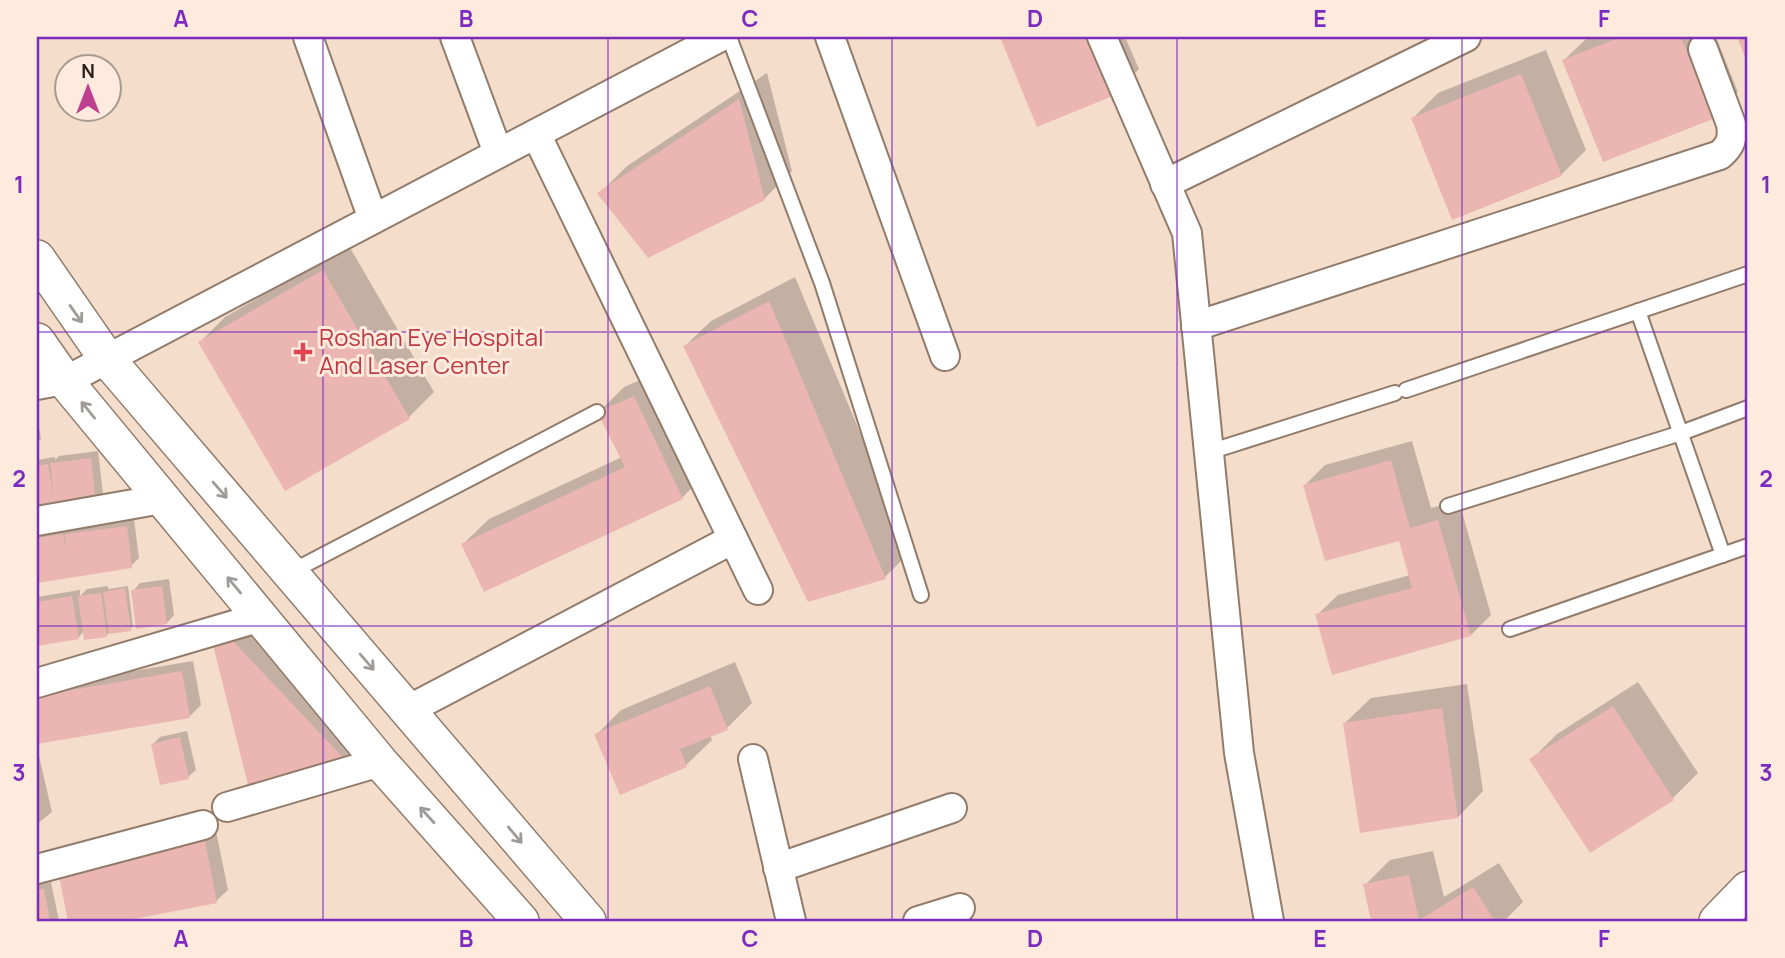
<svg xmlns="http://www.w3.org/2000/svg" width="1785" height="958" font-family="Manrope,sans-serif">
<rect width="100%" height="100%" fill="#f4ddcb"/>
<g fill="#0003">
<polygon points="1002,37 1125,37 1139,69 1114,94 1038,125"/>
<polygon points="1588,37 1716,37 1738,92 1712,117 1604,160 1564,60"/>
<polygon points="1546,50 1586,150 1561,175 1413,118 1438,93"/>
<polygon points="767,73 792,171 764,199 599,194 627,166"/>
<polygon points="349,246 434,392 409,417 286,488 200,342 225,317"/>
<polygon points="795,277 910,552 885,577 685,346 711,321"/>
<polygon points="659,372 707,472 682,498 463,544 489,519 622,457 599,412 624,387"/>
<polygon points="37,416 41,439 37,443"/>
<polygon points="1412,441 1431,508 1459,501 1491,615 1471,635 1317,615 1338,595 1410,575 1400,539 1305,485 1325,465"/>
<polygon points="98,451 103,494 96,501 37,508 37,460 55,457 55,460 59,456"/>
<polygon points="134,519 139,558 131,566 37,581 37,533"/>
<polygon points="169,579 174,615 167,623 133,591 140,583"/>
<polygon points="108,586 108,589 128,586 133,626 130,629 110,632 106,636 84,631 78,638 37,644 37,597 80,590 80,596 87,589"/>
<polygon points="248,627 363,749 349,763 214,642"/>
<polygon points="193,661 201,705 189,717 37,743 37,687"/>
<polygon points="735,662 752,703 727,728 710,735 712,740 686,765 621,793 596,735 621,710"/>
<polygon points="1638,682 1698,773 1672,799 1532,759 1557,734"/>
<polygon points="1467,684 1483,791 1458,817 1345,723 1371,698"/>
<polygon points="187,731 196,770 188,777 153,744 160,737"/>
<polygon points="39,756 52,812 37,824 37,757"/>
<polygon points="216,831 228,890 216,901 115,921 70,921 60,871 71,860"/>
<polygon points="1433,851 1444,897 1499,863 1523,902 1504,921 1373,921 1365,885 1390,860"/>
<polygon points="51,882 59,921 37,921 37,885"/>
</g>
<g fill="#ebb6b1">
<polygon points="1000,37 1090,37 1115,95 1037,127"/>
<polygon points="1621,37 1681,37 1713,119 1603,162 1562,60"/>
<polygon points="1737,37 1748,37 1748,65"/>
<polygon points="1521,74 1562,176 1452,220 1411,118"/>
<polygon points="739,99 765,200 648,258 597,193"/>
<polygon points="323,270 410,419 285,491 198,342"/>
<polygon points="769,301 886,579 808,602 683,346"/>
<polygon points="634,396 683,499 484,592 461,544 625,467 597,412"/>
<polygon points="91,458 96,503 37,509 37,466 48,464 54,498 50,463"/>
<polygon points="1391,460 1410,528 1438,520 1471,636 1332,675 1315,614 1412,588 1399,541 1325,561 1303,485"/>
<polygon points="127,526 132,568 37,583 37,538 63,534 66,550 65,534"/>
<polygon points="162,586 167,624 136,629 131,590"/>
<polygon points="125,588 131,631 109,634 103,592"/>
<polygon points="101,593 107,637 84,640 78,596"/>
<polygon points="72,596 79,639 37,646 37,602"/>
<polygon points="212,641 233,641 350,765 249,789"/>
<polygon points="182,671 190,718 37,744 37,696"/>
<polygon points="710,686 728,730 680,749 687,767 620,795 594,734"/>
<polygon points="1613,706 1674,800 1590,853 1529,759"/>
<polygon points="1442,708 1458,818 1360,833 1343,723"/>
<polygon points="180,737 189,779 160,785 151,744"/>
<polygon points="205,841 217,903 124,921 68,921 58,871"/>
<polygon points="1409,875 1419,920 1473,887 1495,921 1371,921 1363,884"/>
<polygon points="44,889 50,921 37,921 37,890"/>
</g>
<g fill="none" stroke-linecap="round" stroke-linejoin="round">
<defs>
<g id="service">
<polyline points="729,37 822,283 921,595"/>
<polyline points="1638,311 1723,555"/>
<polyline points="1406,390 1748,274"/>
<polyline points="1209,452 1395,393"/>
<polyline points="1448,506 1681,433 1748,408"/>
<polyline points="291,572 597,412"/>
<polyline points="1510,629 1748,546"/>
</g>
<g id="minor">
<polyline points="308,37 373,219"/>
<polyline points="455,37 498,153"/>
<polyline points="830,37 945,356"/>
<polyline points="1102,37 1187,233 1239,753 1269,921"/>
<polyline points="536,134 758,590"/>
<polyline points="1165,184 1466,37"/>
<path d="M1196,326L1720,155C1731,145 1733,139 1731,124L1703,49"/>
<polyline points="37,385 69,379 720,37"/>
<polyline points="37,521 162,499"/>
<polyline points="37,683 261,617"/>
<polyline points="408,710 733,539"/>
<polyline points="753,759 791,921"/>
<polyline points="227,807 380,762"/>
<polyline points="778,868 952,808"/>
<polyline points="37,869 203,825"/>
<polyline points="918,921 960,908"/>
</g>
<g id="tertiary">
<polyline points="37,258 107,359 588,921"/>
<polyline points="37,341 65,381 380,762 521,921"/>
<polyline points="1717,921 1748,889"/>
</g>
</defs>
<use href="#service" stroke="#917b6b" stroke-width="18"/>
<use href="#minor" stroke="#917b6b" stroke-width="32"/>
<use href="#tertiary" stroke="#917b6b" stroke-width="38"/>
<use href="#service" stroke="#fff" stroke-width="14"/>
<use href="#minor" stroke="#fff" stroke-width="28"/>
<use href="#tertiary" stroke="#fff" stroke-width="35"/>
</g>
<defs><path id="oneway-shaft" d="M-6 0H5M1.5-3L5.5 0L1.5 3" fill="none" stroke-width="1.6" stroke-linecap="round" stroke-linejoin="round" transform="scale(1.75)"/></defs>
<g stroke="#9f9b98">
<use href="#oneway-shaft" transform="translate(76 314) rotate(55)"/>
<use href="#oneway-shaft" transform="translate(88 410) rotate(-129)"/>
<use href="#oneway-shaft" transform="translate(220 490) rotate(49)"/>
<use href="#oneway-shaft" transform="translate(234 585) rotate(-130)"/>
<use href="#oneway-shaft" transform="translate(367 662) rotate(49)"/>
<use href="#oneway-shaft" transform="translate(427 815) rotate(-132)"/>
<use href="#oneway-shaft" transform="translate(515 835) rotate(50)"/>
</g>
<path fill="none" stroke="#7b2cbf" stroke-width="2" stroke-opacity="0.55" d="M323,37V921M608,37V921M892,37V921M1177,37V921M1462,37V921M37,332H1748M37,626H1748"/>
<path fill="#e0444e" stroke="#feebdd" stroke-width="2.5" d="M299.5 341.5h7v7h7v7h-7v7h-7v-7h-7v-7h7z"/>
<g text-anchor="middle" stroke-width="6" stroke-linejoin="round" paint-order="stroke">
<g font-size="24" fill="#be3a42" stroke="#feebdd" text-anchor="start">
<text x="319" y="346">Roshan Eye Hospital<tspan x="319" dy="28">And Laser Center</tspan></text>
</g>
</g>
<rect width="1785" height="958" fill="none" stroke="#feebdd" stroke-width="77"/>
<g transform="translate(88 88)"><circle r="33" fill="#feebdd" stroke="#a99a8f" stroke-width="2"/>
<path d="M0-5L12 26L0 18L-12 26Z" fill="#bd4090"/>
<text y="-10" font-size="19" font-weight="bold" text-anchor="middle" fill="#2a211b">N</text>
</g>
<rect x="38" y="38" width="1708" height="882" fill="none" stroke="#7b2cbf" stroke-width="2.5"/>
<g font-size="23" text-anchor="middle" font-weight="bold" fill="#7b2cbf">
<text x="181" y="27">A</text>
<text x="466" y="27">B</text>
<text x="750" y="27">C</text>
<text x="1035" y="27">D</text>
<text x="1320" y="27">E</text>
<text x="1604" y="27">F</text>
<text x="19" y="193">1</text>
<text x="1766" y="193">1</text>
<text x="19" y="487">2</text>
<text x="1766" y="487">2</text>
<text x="19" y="781">3</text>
<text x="1766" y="781">3</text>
<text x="181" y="947">A</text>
<text x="466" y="947">B</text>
<text x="750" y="947">C</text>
<text x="1035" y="947">D</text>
<text x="1320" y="947">E</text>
<text x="1604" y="947">F</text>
</g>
</svg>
